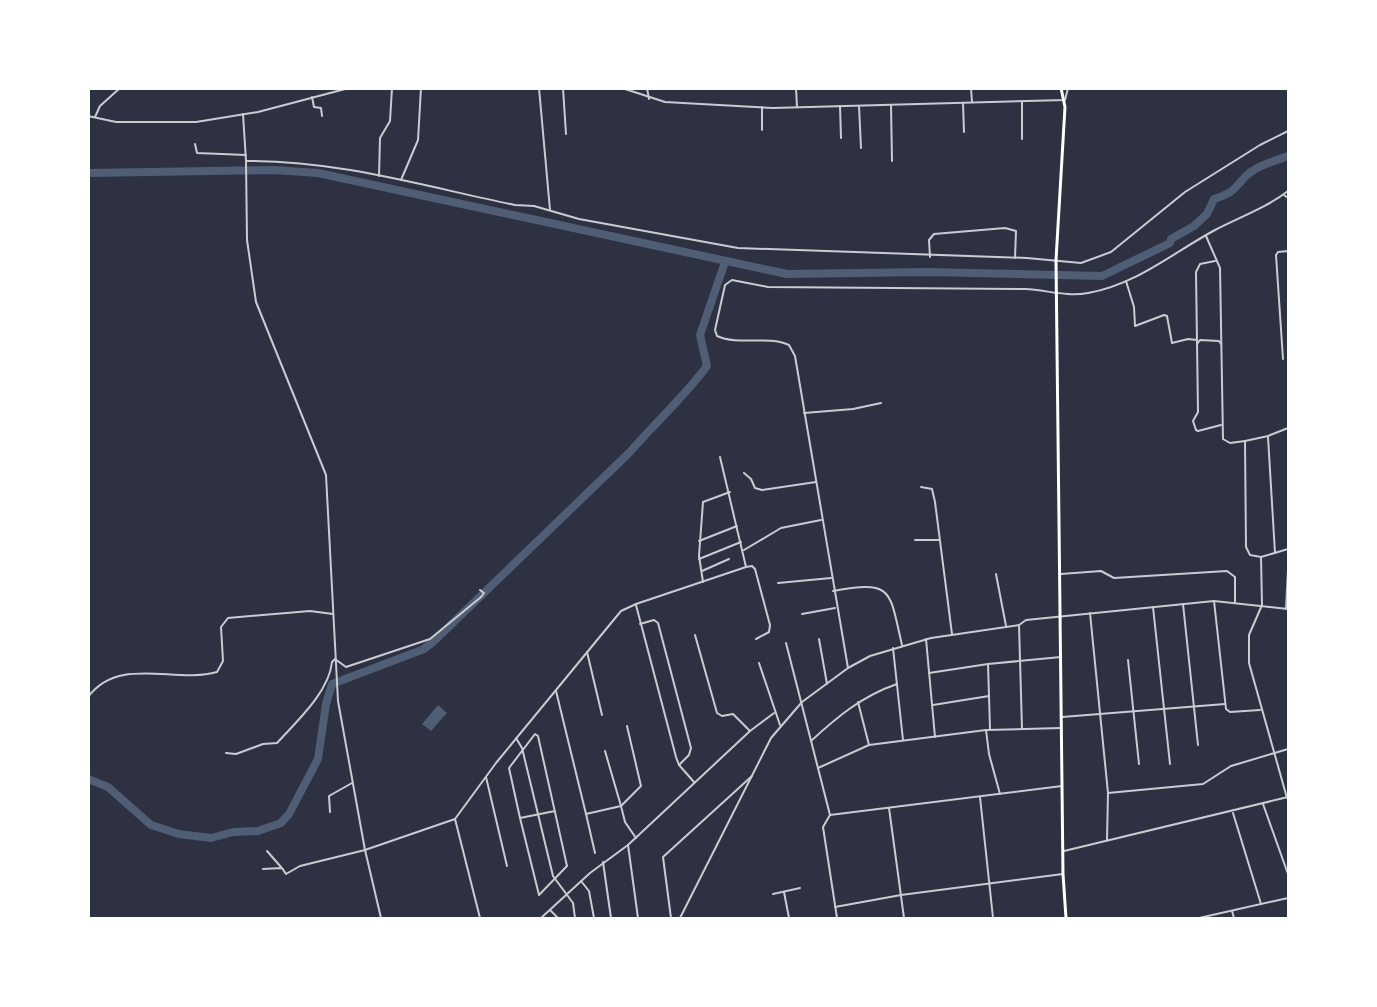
<svg xmlns="http://www.w3.org/2000/svg" width="1377" height="1007" font-family="'Source Sans 3',sans-serif">
<rect width="100%" height="100%" fill="#2d3142"/>
<polygon fill="#4f5d75" points="438,705 447,713 431,731 422,724"/>
<g fill="none" stroke-linecap="round" stroke-linejoin="round">
<polyline stroke="#4f5d75" stroke-width="1.5" points="88,891 89,891"/>
<g stroke="#4f5d75" stroke-width="8">
<path d="M88,173L274,170L318,173L787,274L927,272L1102,276L1170,243L1171,239L1194,226L1207,214L1214,199C1234,192 1232,191 1245,177C1255,166 1275,161 1288,156"/>
<path d="M88,779L108,787L151,825L179,834L211,838L233,832L258,831L281,823L289,814L318,759L326,704L332,684L424,649L433,642L630,452C655,423 684,397 707,366L700,335L725,262"/>
</g>
<g stroke="#caccd0" stroke-width="2">
<polyline points="539,88 550,210"/>
<polyline points="563,88 566,134"/>
<polyline points="647,88 649,99"/>
<polyline points="796,88 797,107"/>
<polyline points="971,88 972,102"/>
<polyline points="312,97 314,107 321,108 322,116"/>
<polyline points="963,103 964,132"/>
<polyline points="891,105 892,161"/>
<polyline points="840,106 841,138"/>
<polyline points="859,106 861,148"/>
<polyline points="95,117 100,106 120,88"/>
<polyline points="762,130 762,107"/>
<polyline points="1022,139 1022,102"/>
<polyline points="195,144 197,153 246,155"/>
<path d="M247,161C337,160 427,187 515,205L534,206L579,219L738,248L1027,258L1081,263L1111,252L1185,192L1260,145L1288,131"/>
<polyline points="379,176 380,138 390,121 392,88"/>
<polyline points="401,180 418,140 421,88"/>
<polyline points="1284,195 1288,198"/>
<polyline points="1206,236 1220,268 1223,439 1230,443 1245,441"/>
<polyline points="930,257 929,240 934,234 1005,228 1016,231 1015,258"/>
<polyline points="1215,261 1200,264 1196,272 1198,412 1193,421 1196,430 1198,431 1221,425"/>
<polyline points="1126,281 1134,307 1135,326 1164,315 1167,316 1172,343 1188,339 1197,340"/>
<polyline points="1197,344 1200,340 1219,341 1221,344"/>
<polyline points="1283,359 1276,255 1278,252 1288,251"/>
<polyline points="804,413 853,409 881,403"/>
<polyline points="1268,437 1275,553"/>
<polyline points="744,473 751,479 755,488 762,490 816,482"/>
<polyline points="921,487 932,489 935,502 952,634"/>
<polyline points="915,540 939,540"/>
<polyline points="699,541 737,526"/>
<polyline points="744,550 781,528 821,520"/>
<polyline points="1261,557 1288,549"/>
<polyline points="699,559 741,542"/>
<polyline points="746,567 752,566 755,569 770,625 769,632 756,639"/>
<polyline points="702,571 729,559"/>
<polyline points="996,574 1006,626"/>
<polyline points="1061,574 1101,571 1114,578 1227,571 1235,577 1235,602"/>
<polyline points="703,582 699,556 703,502 730,492"/>
<polyline points="778,583 831,578"/>
<path d="M833,591C894,580 889,590 902,645"/>
<polyline points="1214,601 1226,709 1230,712 1260,710"/>
<polyline points="1183,604 1198,745"/>
<polyline points="636,605 676,757 679,765 694,782"/>
<polyline points="1153,607 1170,764"/>
<polyline points="1286,609 1288,570"/>
<polyline points="1090,613 1108,793 1107,840"/>
<polyline points="802,614 835,608"/>
<polyline points="640,624 654,620 658,623 691,748 689,755 679,765"/>
<polyline points="1019,625 1022,729"/>
<polyline points="695,635 717,713 722,716 733,714 750,731"/>
<polyline points="819,639 827,684"/>
<polyline points="926,639 935,737"/>
<polyline points="786,643 830,815 823,827 837,918"/>
<polyline points="893,648 903,740"/>
<polyline points="587,652 602,715"/>
<polyline points="1128,660 1139,764"/>
<polyline points="759,663 780,725"/>
<polyline points="988,664 990,729"/>
<path d="M848,668L795,356L789,345C767,335 739,346 717,336L715,330L725,285L732,280L768,287L1025,289C1047,290 1066,297 1088,293C1136,285 1174,252 1215,230C1240,217 1266,208 1288,191"/>
<polyline points="929,673 988,664 1061,657"/>
<polyline points="556,691 586,814 621,806 625,822 636,838"/>
<path d="M88,697C119,655 175,684 217,672L223,661L221,627L228,618L310,611L333,614"/>
<polyline points="858,702 869,745"/>
<polyline points="933,705 989,696"/>
<polyline points="1062,717 1225,704"/>
<polyline points="986,730 989,754 1000,794"/>
<polyline points="516,738 522,748 553,876 573,903 575,918"/>
<path d="M811,741C837,717 862,696 897,684"/>
<polyline points="605,751 621,806 641,786 627,726"/>
<path d="M226,753L236,754L263,744L277,743C297,721 329,692 332,662L335,659L346,667L430,639L481,597L484,593L480,590"/>
<polyline points="818,768 869,745 986,730 1061,728"/>
<polyline points="486,777 507,866"/>
<polyline points="1108,793 1203,784 1231,766 1288,749"/>
<polyline points="980,797 993,918"/>
<polyline points="1287,798 1249,663 1249,635 1262,605 1261,557 1250,555 1246,547 1245,441 1268,436 1288,428"/>
<polyline points="1263,804 1288,874"/>
<polyline points="889,808 904,918"/>
<polyline points="330,812 329,796 352,783"/>
<polyline points="1233,813 1261,904"/>
<polyline points="586,814 595,853"/>
<polyline points="830,815 1062,786"/>
<polyline points="520,818 509,768 535,734 538,736 567,866 539,895 520,818 555,811"/>
<polyline points="455,819 480,918"/>
<polyline points="267,851 281,867"/>
<polyline points="603,862 611,918"/>
<polyline points="263,869 282,868 286,874 300,866 365,850 455,819 496,763 621,611 636,604 746,567 720,457"/>
<polyline points="581,881 589,891 594,918"/>
<polyline points="784,892 789,918"/>
<polyline points="773,894 800,888"/>
<polyline points="835,907 901,895 1063,874"/>
<polyline points="550,910 558,918"/>
<polyline points="1232,911 1234,918"/>
<polyline points="541,918 590,873 628,845"/>
<polyline points="638,918 628,845 750,731 774,713"/>
<polyline points="671,918 663,857 752,776"/>
<polyline points="680,918 771,738 802,702 848,668 870,656 931,638 1019,625 1026,620 1214,601 1288,609"/>
</g>
<g stroke="#caccd0" stroke-width="2">
<polyline points="622,88 665,102 773,108 1065,100 1068,88"/>
<polyline points="243,114 246,161 247,240 256,302 326,475 338,701 365,850 381,918"/>
<polyline points="88,116 116,122 196,122 258,112 349,88"/>
<polyline points="1064,851 1288,797"/>
<polyline points="1199,918 1288,898"/>
</g>
<polyline stroke="#fff" stroke-width="3" points="1061,88 1065,107 1056,260 1063,874 1066,918"/>
</g>
<rect width="1377" height="1007" fill="none" stroke="#ffffff" stroke-width="180"/>
</svg>
